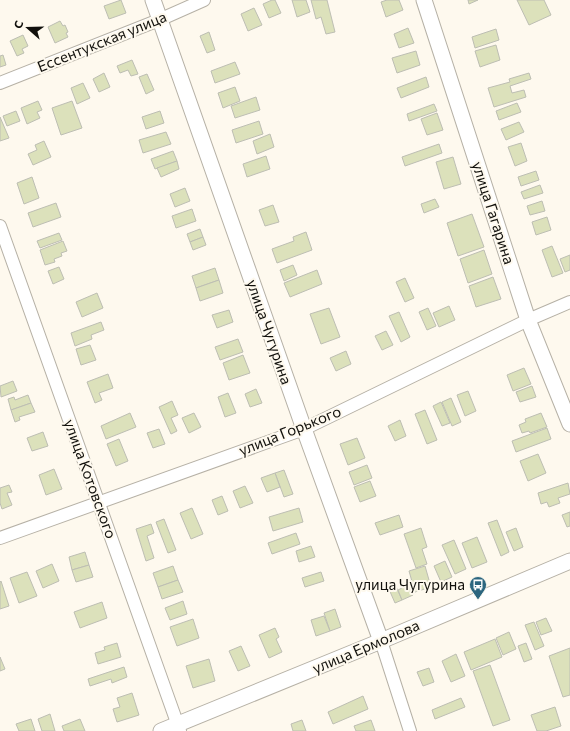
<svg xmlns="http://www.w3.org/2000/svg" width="570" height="731" font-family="Commissioner,sans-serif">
<rect width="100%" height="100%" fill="#fef9ee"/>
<g fill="#dce1bb" stroke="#bdbeb3">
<polygon points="121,0 126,13 109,19 104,6"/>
<polygon points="272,0 275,0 281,13 269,18 263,4"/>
<polygon points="292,0 306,0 310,12 297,17"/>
<polygon points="311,0 327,0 335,32 326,34 321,17 316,19"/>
<polygon points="387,0 399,0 403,10 386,17 381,2"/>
<polygon points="468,0 478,0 469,4"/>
<polygon points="517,0 544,0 551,15 529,25"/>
<polygon points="254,8 262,25 248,31 241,14"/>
<polygon points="60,21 63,26 65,25 68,32 66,33 68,37 55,43 48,27"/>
<polygon points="408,28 414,43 399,48 394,34"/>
<polygon points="496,29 499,40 475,48 472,37"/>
<polygon points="209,32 215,50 207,53 200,36"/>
<polygon points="23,35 28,46 22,49 24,53 17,56 10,41"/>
<polygon points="496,45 500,60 480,67 475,51"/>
<polygon points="416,51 420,65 397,73 392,58"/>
<polygon points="3,55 6,65 0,67 0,56"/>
<polygon points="132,60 138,74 131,76 128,70 120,73 117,66"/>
<polygon points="235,62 240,74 215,83 211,71"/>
<polygon points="104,73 110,87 99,92 93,79"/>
<polygon points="529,73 531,79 510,86 512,93 524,90 526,97 494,107 488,88 510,82 509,79"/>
<polygon points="147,74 154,90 146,94 139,77"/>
<polygon points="426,77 429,87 401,98 397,88"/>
<polygon points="83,83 90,98 77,104 71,88"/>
<polygon points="235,87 240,101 223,108 218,93"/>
<polygon points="256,97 260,110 235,118 231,106"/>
<polygon points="38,101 42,110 37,112 40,118 27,124 21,108"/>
<polygon points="72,101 82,128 61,135 52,108"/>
<polygon points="517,103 521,112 499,120 496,111"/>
<polygon points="434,104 437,111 409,121 407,114"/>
<polygon points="16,111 20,121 7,126 3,116"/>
<polygon points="160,111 164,123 146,129 142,117"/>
<polygon points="437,113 443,130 427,135 421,119"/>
<polygon points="0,117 9,138 0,141"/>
<polygon points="259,121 263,134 236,143 232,130"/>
<polygon points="519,122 524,132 506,140 501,129"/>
<polygon points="166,132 171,144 143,153 139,140"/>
<polygon points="270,134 274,147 257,154 253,141"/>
<polygon points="44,141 51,157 33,165 28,154 37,150 35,145"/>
<polygon points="521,143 527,161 515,166 508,147"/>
<polygon points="439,144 442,153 405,166 402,157"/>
<polygon points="173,151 177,161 155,169 151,159"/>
<polygon points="266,156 270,169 247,177 243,164"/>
<polygon points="453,157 461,184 444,189 436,162"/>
<polygon points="177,161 179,169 161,177 157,168"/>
<polygon points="536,171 539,180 521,186 518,177"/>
<polygon points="32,177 39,198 24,204 17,183"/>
<polygon points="540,185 543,193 524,199 521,192"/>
<polygon points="185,188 190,201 175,207 170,194"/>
<polygon points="435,199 439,207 424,213 421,204"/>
<polygon points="542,201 545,211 530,215 527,206"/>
<polygon points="56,203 61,217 33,227 28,213"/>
<polygon points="273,205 279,222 265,226 259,210"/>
<polygon points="192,209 196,221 176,228 172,216"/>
<polygon points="472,214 484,247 458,256 447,223"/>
<polygon points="547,217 551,230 536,235 532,222"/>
<polygon points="200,229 203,237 190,242 187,234"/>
<polygon points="306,232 312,250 277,263 272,249 294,241 293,237"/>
<polygon points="59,233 62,240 40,248 37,241"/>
<polygon points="203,237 206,245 193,250 190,242"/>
<polygon points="63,241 67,251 61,253 62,256 54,259 55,262 45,265 40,250"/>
<polygon points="552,246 563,273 552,277 542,250"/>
<polygon points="484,250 492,274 468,283 460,259"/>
<polygon points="570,255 570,270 565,272 560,259"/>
<polygon points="293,265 297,275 284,281 280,270"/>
<polygon points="59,267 64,279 53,284 48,271"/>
<polygon points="215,268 219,280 196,288 192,276"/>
<polygon points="317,270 322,284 290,297 284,283"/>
<polygon points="493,277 501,299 476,307 469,286"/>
<polygon points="405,278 414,298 405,302 396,282"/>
<polygon points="219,280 223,293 200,301 196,288"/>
<polygon points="97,293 103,308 82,317 76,302"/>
<polygon points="449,306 455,320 439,327 433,313"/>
<polygon points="329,308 340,337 321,344 310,314"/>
<polygon points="428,308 436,326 427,330 419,312"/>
<polygon points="229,310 233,322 217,328 212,315"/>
<polygon points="399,312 410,337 401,342 389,316"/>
<polygon points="101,322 104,330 91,335 92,339 75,346 71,333"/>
<polygon points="386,331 393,345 382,350 375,336"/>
<polygon points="238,339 243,352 220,360 215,347"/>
<polygon points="90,345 96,360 81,365 76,349"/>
<polygon points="346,351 351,364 336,371 330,358"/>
<polygon points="243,355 250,373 229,380 223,363"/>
<polygon points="524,368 531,384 513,391 507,375"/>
<polygon points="108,374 113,388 99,393 102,400 95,403 87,382"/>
<polygon points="13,381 17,391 1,397 0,386"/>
<polygon points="532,386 536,397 520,402 516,392"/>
<polygon points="256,389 262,403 250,407 245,394"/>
<polygon points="468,391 476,411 465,416 457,395"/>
<polygon points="228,393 236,413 225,417 218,397"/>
<polygon points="28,395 31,403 11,410 8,399 14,397 15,400"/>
<polygon points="451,398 461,422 452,426 442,402"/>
<polygon points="172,401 178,415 171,418 177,431 171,434 159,407"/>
<polygon points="441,402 450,423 442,426 433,406"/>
<polygon points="31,403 35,412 19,417 20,420 15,422 11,410"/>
<polygon points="425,410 437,440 427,444 415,414"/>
<polygon points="130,413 136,427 106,439 101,426"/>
<polygon points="194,413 201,427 189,433 182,418"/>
<polygon points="541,413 547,427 530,433 529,431 522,433 519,425 526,422 525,419"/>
<polygon points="400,420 406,436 395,441 388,426"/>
<polygon points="547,428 551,439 516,452 512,441"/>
<polygon points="159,429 165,444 153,448 147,433"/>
<polygon points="43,432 48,446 32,451 27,438"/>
<polygon points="357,438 365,458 348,465 340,444"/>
<polygon points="119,439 128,461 116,466 107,444"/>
<polygon points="538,454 546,473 528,481 520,461"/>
<polygon points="367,465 372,478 354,485 349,472"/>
<polygon points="54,469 62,489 46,495 39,475"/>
<polygon points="284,470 293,494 284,497 275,473"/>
<polygon points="275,473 280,487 267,492 261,478"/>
<polygon points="370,481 376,496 360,502 354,487"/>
<polygon points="568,483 570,494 558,498 560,503 549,507 547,502 541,504 538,493"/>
<polygon points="9,485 12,492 7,493 12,505 2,509 0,503 0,488"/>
<polygon points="245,486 253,503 240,508 233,491"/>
<polygon points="222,496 228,511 218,515 212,500"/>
<polygon points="192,508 203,534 191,539 180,513"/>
<polygon points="299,508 303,522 273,531 269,517"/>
<polygon points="570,512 570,526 567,527 562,515"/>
<polygon points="399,515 403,527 380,535 375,523"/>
<polygon points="164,519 176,550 168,553 156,522"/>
<polygon points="497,520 509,552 501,556 488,523"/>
<polygon points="151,524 154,533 147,536 154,558 146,561 136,529"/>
<polygon points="421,528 427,547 422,549 427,564 416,568 404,534"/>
<polygon points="516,528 523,547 514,551 506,532"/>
<polygon points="296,533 300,544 272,554 268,543"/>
<polygon points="477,537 487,562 472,568 462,543"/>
<polygon points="454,540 466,569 455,574 442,545"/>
<polygon points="311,546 315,557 299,562 296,551"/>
<polygon points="85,552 89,565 72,570 69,557"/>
<polygon points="445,561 452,577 441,582 434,566"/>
<polygon points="52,564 59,581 43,588 36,571"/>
<polygon points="89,565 93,577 76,582 72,570"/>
<polygon points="173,566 178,580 158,587 153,573"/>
<polygon points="425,566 431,587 415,592 409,571"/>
<polygon points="27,572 37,596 19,603 10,578"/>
<polygon points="321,572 324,581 305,587 302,578"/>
<polygon points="178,580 183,592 162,599 158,587"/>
<polygon points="1,581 9,606 0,609 0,582"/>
<polygon points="395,584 402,600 395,603 388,587"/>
<polygon points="408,585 413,595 402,600 398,590"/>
<polygon points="183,601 187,614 170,620 165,608"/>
<polygon points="102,602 107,618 80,628 74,612"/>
<polygon points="335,609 341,627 330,631 324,613"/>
<polygon points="324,616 330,631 316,636 311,620"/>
<polygon points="546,618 552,631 541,635 536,622"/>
<polygon points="193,619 199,638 177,646 170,627"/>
<polygon points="534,622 544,646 535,650 525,625"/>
<polygon points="275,628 279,637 276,639 282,652 269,658 259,635"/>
<polygon points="509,632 516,649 503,655 496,638"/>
<polygon points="495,639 502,657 471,670 464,652"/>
<polygon points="117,643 121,657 98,664 95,653 105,650 104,647"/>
<polygon points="526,643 532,659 524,662 518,646"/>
<polygon points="241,646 250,666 238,671 229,651"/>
<polygon points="570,648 570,695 563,697 549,656"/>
<polygon points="456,654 465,676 451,682 442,661"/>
<polygon points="0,657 5,669 0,671"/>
<polygon points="209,659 215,681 193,688 186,666"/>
<polygon points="490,665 510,720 493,726 473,671"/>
<polygon points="124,667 127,677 112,683 111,679 90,686 88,679"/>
<polygon points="429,668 434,682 423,686 417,672"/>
<polygon points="132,693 139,715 117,722 113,709 120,707 117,698"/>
<polygon points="363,696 368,709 333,724 328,712"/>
<polygon points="461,698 465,707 435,719 432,710"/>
<polygon points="555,707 561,726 546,731 537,731 531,715"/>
<polygon points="50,714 55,731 42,731 38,719"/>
<polygon points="31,719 35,731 19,731 16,724"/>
<polygon points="80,719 85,731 64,731 62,726"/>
<polygon points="302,720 306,731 293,731 291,724"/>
<polygon points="371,720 375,731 356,731 354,726"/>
</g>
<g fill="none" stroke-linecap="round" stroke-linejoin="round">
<defs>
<g id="minor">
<polyline points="0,83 159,20 204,0"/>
<polyline points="0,226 180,731"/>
<polyline points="0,538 304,429 528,320 570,302"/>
<polyline points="381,641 410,731"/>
</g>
<g id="tertiary">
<polyline points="153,0 304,429 381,641"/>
<polyline points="424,0 528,320 570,424"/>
<polyline points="161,731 381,641 570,561"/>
</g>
</defs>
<use href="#minor" stroke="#b6b1a6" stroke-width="14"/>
<use href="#tertiary" stroke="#b6b1a6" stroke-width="17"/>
<use href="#minor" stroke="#fff" stroke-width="12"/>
<use href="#tertiary" stroke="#fff" stroke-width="15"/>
</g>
<defs>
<symbol id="bus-pin" viewBox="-11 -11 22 30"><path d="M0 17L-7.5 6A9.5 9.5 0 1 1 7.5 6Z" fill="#2c667f" stroke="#fef9ee"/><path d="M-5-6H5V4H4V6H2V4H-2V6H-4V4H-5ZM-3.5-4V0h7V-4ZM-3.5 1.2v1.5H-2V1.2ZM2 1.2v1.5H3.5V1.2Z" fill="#fff"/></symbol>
</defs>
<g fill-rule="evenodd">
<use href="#bus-pin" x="468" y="575" width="20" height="27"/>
</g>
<g text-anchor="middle" stroke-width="4" stroke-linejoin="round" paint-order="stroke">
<g font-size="15" fill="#11100c" stroke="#fef9ee">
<text transform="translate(102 42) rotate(-22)" y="5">Ессентукская улица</text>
<text transform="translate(493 213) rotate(72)" y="5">улица Гагарина</text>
<text transform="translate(269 332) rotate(71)" y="5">улица Чугурина</text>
<text transform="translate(290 431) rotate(-22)" y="5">улица Горького</text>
<text transform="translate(90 479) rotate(70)" y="5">улица Котовского</text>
<text transform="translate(366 647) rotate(-23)" y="5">улица Ермолова</text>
</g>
<g font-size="15" fill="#11100c" stroke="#fef9ee" text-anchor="end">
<text x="465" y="590">улица Чугурина</text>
</g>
</g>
<g transform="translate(28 28) rotate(290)" stroke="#fef9ee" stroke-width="3" paint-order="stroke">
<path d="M0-3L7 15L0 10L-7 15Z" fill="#11100c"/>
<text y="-6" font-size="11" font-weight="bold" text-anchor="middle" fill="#11100c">С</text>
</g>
</svg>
